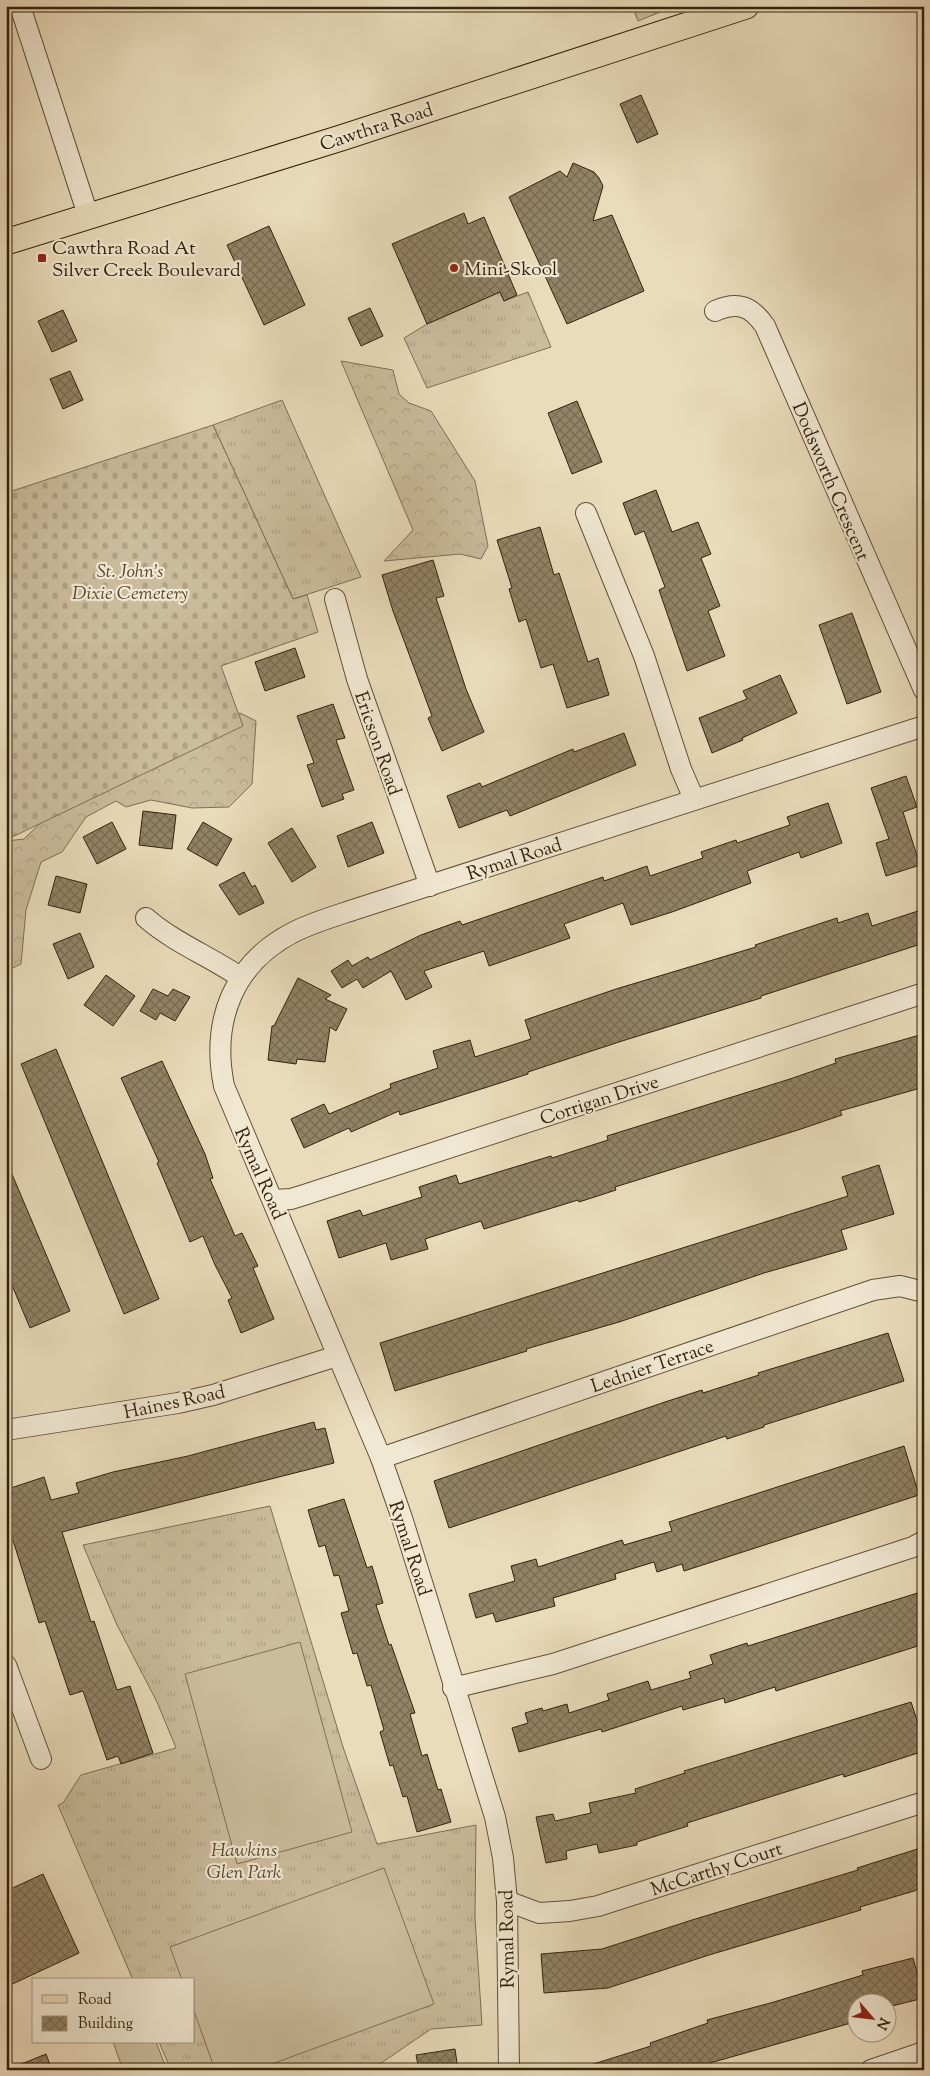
<svg xmlns="http://www.w3.org/2000/svg" width="930" height="2076" font-family="'Sorts Mill Goudy',serif">
<defs>
<pattern id="grass-tufts" width="24" height="20" patternUnits="userSpaceOnUse" patternTransform="scale(1.25)"><rect width="24" height="20" fill="#cbbc9d"/><path d="M3 7l-1-3M5 7V3M7 7l1-3M15 17l-1-3M17 17v-4M19 17l1-3" fill="none" stroke="#afa186"/></pattern>
<pattern id="forest-crowns" width="20" height="18" patternUnits="userSpaceOnUse" patternTransform="scale(1.25)"><rect width="20" height="18" fill="#cbbc9d"/><path d="M2 6a3 3 0 1 1 6 0M12 15a3 3 0 1 1 6 0" fill="none" stroke="#afa186"/></pattern>
<pattern id="cemetery-stones" width="16" height="16" patternUnits="userSpaceOnUse" patternTransform="scale(1.25)"><rect width="16" height="16" fill="#cbbc9d"/><path d="M2 7V4a2 2 0 0 1 4 0v3zM10 15v-3a2 2 0 0 1 4 0v3z" fill="#afa186"/></pattern>
<pattern id="building-cross-hatch" width="8" height="8" patternUnits="userSpaceOnUse" patternTransform="scale(1.25)"><rect width="8" height="8" fill="#928367"/><path d="M0 0l8 8M0 8l8-8" fill="none" stroke="#786b53"/></pattern>
</defs>
<rect width="100%" height="100%" fill="#eadcbb"/>
<filter id="stains"><feTurbulence type="fractalNoise" baseFrequency=".004" numOctaves="4"/><feColorMatrix values="0 0 0 0 .2 0 0 0 0 .09 0 0 0 0 .02 0 0 0 .5 -.17"/></filter>
<radialGradient id="worn" r=".72"><stop offset=".6" stop-color="#630" stop-opacity="0"/><stop offset="1" stop-color="#630" stop-opacity=".3"/></radialGradient>
<g fill="url(#grass-tufts)" stroke="#7f6f54">
<polygon points="500,292 504,301 528,292 551,347 427,388 404,338 427,324"/>
<polygon points="282,400 361,577 293,599 213,425"/>
<polygon points="270,1506 343,1747 377,1844 476,1825 475,1918 482,2025 431,2029 371,2070 171,2070 159,2042 194,2042 194,1980 133,1980 58,1805 63,1803 81,1775 176,1748 157,1702 117,1625 83,1545"/>
</g>
<g fill="url(#forest-crowns)" stroke="#7f6f54">
<polygon points="341,361 393,370 399,394 409,403 431,411 475,481 488,546 481,559 460,554 384,561 413,530"/>
<polygon points="240,713 256,721 252,784 229,807 192,808 151,800 126,807 116,801 86,817 62,852 41,862 26,910 21,964 6,971 6,841 24,839 53,811 213,722"/>
</g>
<g fill="url(#cemetery-stones)" stroke="#7f6f54">
<polygon points="632,6 675,6 638,21"/>
<polygon points="213,425 293,599 307,595 318,632 221,666 243,726 6,840 6,493"/>
</g>
<g fill="#cbbc9d" stroke="#7f6f54">
<polygon points="300,1642 352,1832 237,1864 185,1674"/>
<polygon points="384,1868 434,2004 256,2070 215,2070 194,2011 194,1980 182,1980 170,1947"/>
<polygon points="113,2042 156,2042 167,2070 123,2070"/>
</g>
<g fill="url(#building-cross-hatch)" stroke="#33220b">
<polygon points="641,95 658,134 637,143 620,104"/>
<polygon points="573,163 594,172 599,178 603,186 593,221 612,215 644,291 567,324 509,197 560,171 567,177"/>
<polygon points="464,213 468,224 484,217 517,295 504,301 500,292 427,324 392,244"/>
<polygon points="269,226 305,305 264,325 227,245"/>
<polygon points="370,308 383,336 361,346 348,318"/>
<polygon points="63,310 77,341 52,352 38,321"/>
<polygon points="70,371 83,400 63,409 50,379"/>
<polygon points="577,401 602,462 572,474 548,413"/>
<polygon points="656,490 672,532 698,522 711,554 701,558 720,606 708,611 725,656 687,671 659,590 665,587 644,531 635,535 623,503"/>
<polygon points="540,527 554,575 559,573 588,662 598,658 609,695 567,708 553,664 541,668 526,619 519,622 509,589 512,588 497,540"/>
<polygon points="433,560 444,596 436,598 466,689 484,732 442,751 428,718 432,716 393,611 382,575"/>
<polygon points="852,613 881,692 847,704 819,625"/>
<polygon points="295,648 305,677 265,691 255,662"/>
<polygon points="780,675 797,713 742,738 743,740 712,753 699,718 747,699 743,691"/>
<polygon points="333,704 345,738 336,740 354,790 342,794 344,799 322,807 307,765 314,763 297,716"/>
<polygon points="624,733 636,765 510,816 507,810 459,828 447,796 480,783 482,787 573,749 574,752"/>
<polygon points="906,776 917,807 903,812 920,865 886,876 876,843 889,839 871,788"/>
<polygon points="828,803 842,843 801,858 799,852 747,871 751,883 672,912 631,925 623,903 564,924 570,938 489,966 484,951 424,971 432,987 406,1000 391,971 363,988 357,979 342,988 331,971 348,960 352,966 368,957 370,960 421,935 460,921 462,925 603,877 604,881 647,866 650,876 703,858 701,852 736,840 737,843 790,825 787,817"/>
<polygon points="143,811 176,815 172,849 139,845"/>
<polygon points="112,822 126,849 97,864 83,837"/>
<polygon points="203,822 232,839 217,866 187,849"/>
<polygon points="372,822 384,853 348,867 337,836"/>
<polygon points="292,828 316,867 292,882 268,843"/>
<polygon points="244,872 252,887 255,885 264,903 239,915 219,885"/>
<polygon points="56,876 87,884 80,913 48,905"/>
<polygon points="924,909 924,943 761,996 761,998 622,1041 528,1072 528,1074 400,1115 399,1111 351,1132 349,1128 304,1148 291,1119 324,1104 329,1114 391,1088 390,1084 438,1068 433,1051 470,1040 475,1057 531,1039 525,1020 616,989 756,947 755,945 837,918 838,923 868,913 872,926"/>
<polygon points="80,933 94,967 68,979 53,944"/>
<polygon points="106,975 135,996 113,1026 84,1005"/>
<polygon points="298,978 331,995 325,999 347,1009 336,1031 330,1027 325,1062 297,1059 296,1064 268,1060 272,1026 274,1026"/>
<polygon points="153,989 168,996 173,989 190,997 175,1021 160,1013 156,1020 140,1011"/>
<polygon points="920,1035 924,1048 924,1087 840,1111 842,1115 798,1130 615,1187 616,1190 579,1202 578,1200 484,1229 481,1221 425,1239 428,1249 391,1260 386,1243 339,1258 327,1221 360,1210 363,1216 422,1197 419,1187 456,1175 459,1184 551,1156 552,1158 608,1140 607,1136 790,1079 836,1063 835,1059"/>
<polygon points="56,1049 159,1299 124,1314 21,1064"/>
<polygon points="162,1061 205,1154 213,1178 210,1179 235,1236 242,1233 258,1266 253,1268 274,1319 241,1333 228,1300 232,1298 215,1265 203,1236 190,1242 157,1163 159,1162 121,1078"/>
<polygon points="6,1160 70,1311 30,1328 6,1271"/>
<polygon points="879,1165 894,1214 841,1230 847,1249 764,1273 619,1322 526,1349 527,1351 395,1391 380,1343 848,1196 842,1177"/>
<polygon points="888,1333 904,1381 764,1425 764,1427 727,1439 726,1436 449,1528 434,1481 665,1402 702,1390 703,1393 759,1375 758,1373"/>
<polygon points="314,1422 316,1430 325,1428 334,1463 62,1532 91,1622 94,1621 117,1690 130,1686 153,1753 121,1764 118,1756 107,1760 83,1691 70,1695 45,1621 39,1623 6,1518 6,1496 13,1494 11,1488 44,1477 51,1500 79,1493 76,1483 113,1472 188,1456"/>
<polygon points="904,1446 919,1495 684,1571 682,1564 657,1572 654,1562 615,1574 616,1579 553,1598 555,1606 496,1622 493,1613 476,1618 469,1594 515,1581 511,1566 536,1559 538,1567 622,1540 624,1545 672,1531 669,1522"/>
<polygon points="344,1499 367,1568 372,1566 378,1586 383,1603 376,1605 389,1645 391,1644 415,1713 410,1714 422,1756 427,1754 438,1790 441,1789 451,1822 417,1832 407,1796 403,1797 393,1765 390,1766 380,1732 384,1730 371,1685 367,1686 357,1653 353,1654 341,1613 349,1611 339,1575 334,1576 325,1545 319,1547 308,1510"/>
<polygon points="924,1591 924,1644 776,1691 775,1687 725,1703 724,1698 683,1710 682,1706 602,1732 601,1729 519,1752 512,1728 528,1723 525,1713 542,1708 543,1711 567,1704 569,1713 609,1700 607,1694 648,1681 651,1690 691,1678 689,1672 713,1664 710,1655 747,1643 748,1646"/>
<polygon points="911,1702 924,1741 924,1751 844,1777 843,1774 687,1823 688,1826 637,1842 637,1845 599,1853 597,1844 566,1851 567,1859 546,1863 536,1817 553,1814 555,1821 591,1813 589,1803 636,1793 635,1789 685,1773 684,1771"/>
<polygon points="924,1847 924,1886 914,1891 860,1907 861,1910 709,1955 608,1988 544,1993 541,1954 602,1949 692,1920 858,1870 857,1868"/>
<polygon points="43,1874 79,1953 6,1987 6,1891"/>
<polygon points="913,1958 924,1998 888,2007 888,2004 858,2004 858,2021 710,2063 711,2066 698,2070 587,2070 587,2066 651,2046 650,2043 708,2023 707,2020 774,2002 863,1975 862,1971"/>
<polygon points="455,2049 458,2070 419,2070 416,2055"/>
<polygon points="46,2054 52,2070 9,2070 9,2069"/>
</g>
<g fill="none" stroke-linecap="round" stroke-linejoin="round">
<defs>
<g id="minor">
<polyline points="20,6 88,215"/>
<path d="M715,311C738,301 751,306 765,326L924,690"/>
<polyline points="586,513 644,656 681,769 694,799"/>
<polyline points="335,599 357,679 430,886"/>
<path d="M146,918C175,943 209,956 240,977"/>
<polyline points="273,1200 291,1199 304,1195 924,993"/>
<polyline points="6,1430 178,1403 213,1395 337,1356"/>
<polyline points="381,1458 873,1290 900,1286 924,1292"/>
<polyline points="6,1665 41,1759"/>
<polyline points="453,1688 553,1664 913,1547 924,1541"/>
<polyline points="507,1901 539,1913 570,1911 598,1906 924,1802"/>
<path d="M509,2070L507,1901L503,1858L495,1817L402,1518L381,1458L224,1086C211,1021 233,963 294,932C314,922 335,916 356,909L924,726"/>
<polyline points="871,2070 924,2052"/>
</g>
<polyline id="major" points="6,242 341,138 746,6"/>
</defs>
<use href="#minor" stroke="#615037" stroke-width="22"/>
<use href="#major" stroke="#33220b" stroke-width="27"/>
<use href="#minor" stroke="#f1e8d3" stroke-width="20"/>
<use href="#major" stroke="#eadcbb" stroke-width="25"/>
</g>
<g fill="#8f2418" stroke="#f1e8d3" stroke-width="2">
<rect x="37" y="253" width="10" height="10" rx="2.5"/>
<circle cx="454" cy="268" r="5"/>
</g>
<g text-anchor="middle" stroke-width="4.5" stroke-linejoin="round" paint-order="stroke">
<g font-size="19" fill="#33220b" stroke="#f1e8d3">
<text transform="translate(376 126) rotate(-18)" y="7">Cawthra Road</text>
<text transform="translate(832 481) rotate(67)" y="7">Dodsworth Crescent</text>
<text transform="translate(379 743) rotate(71)" y="7">Ericson Road</text>
<text transform="translate(514 858) rotate(-18)" y="7">Rymal Road</text>
<text transform="translate(599 1099) rotate(-18)" y="7">Corrigan Drive</text>
<text transform="translate(261 1173) rotate(66)" y="7">Rymal Road</text>
<text transform="translate(652 1365) rotate(-19)" y="7">Lednier Terrace</text>
<text transform="translate(174 1401) rotate(-12)" y="7">Haines Road</text>
<text transform="translate(411 1548) rotate(72)" y="7">Rymal Road</text>
<text transform="translate(716 1868) rotate(-18)" y="7">McCarthy Court</text>
<text transform="translate(506 1939) rotate(-91)" y="7">Rymal Road</text>
</g>
<g font-size="19" fill="#33220b" stroke="#f1e8d3" text-anchor="start">
<text x="52" y="254">Cawthra Road At<tspan x="52" dy="22">Silver Creek Boulevard</tspan></text>
<text x="464" y="275">Mini-Skool</text>
</g>
<g font-size="19" font-style="italic" fill="#594830" stroke="#f1e8d3">
<text x="130" y="577">St. John’s<tspan x="130" dy="22">Dixie Cemetery</tspan></text>
<text x="244" y="1856">Hawkins<tspan x="244" dy="22">Glen Park</tspan></text>
</g>
</g>
<rect width="930" height="2076" fill="none" stroke="#eadcbb" stroke-width="25"/>
<rect x="8" y="8" width="915" height="2061" fill="none" stroke="#33220b" stroke-width="2.5"/>
<rect x="12" y="12" width="905" height="2051" fill="none" stroke="#33220b"/>
<rect x="32" y="1978" width="162" height="65" fill="#f1e8d3" stroke="#a59983"/>
<rect x="42" y="1995" width="25" height="8" fill="#eadcbb" stroke="#a59983"/>
<text x="78" y="2004" font-size="15" fill="#33220b">Road</text>
<rect x="42" y="2016" width="25" height="15" fill="url(#building-cross-hatch)" stroke="#a59983"/>
<text x="78" y="2028" font-size="15" fill="#33220b">Building</text>
<g transform="translate(872 2018) rotate(118)"><circle r="24" fill="#f1e8d3" stroke="#a59983"/>
<path d="M0-4L9 19L0 12L-9 19Z" fill="#8f2418"/>
<text y="-8" font-size="14" font-weight="bold" text-anchor="middle" fill="#33220b">N</text>
</g>
<rect width="100%" height="100%" filter="url(#stains)"/>
<rect width="100%" height="100%" fill="url(#worn)"/>
</svg>
